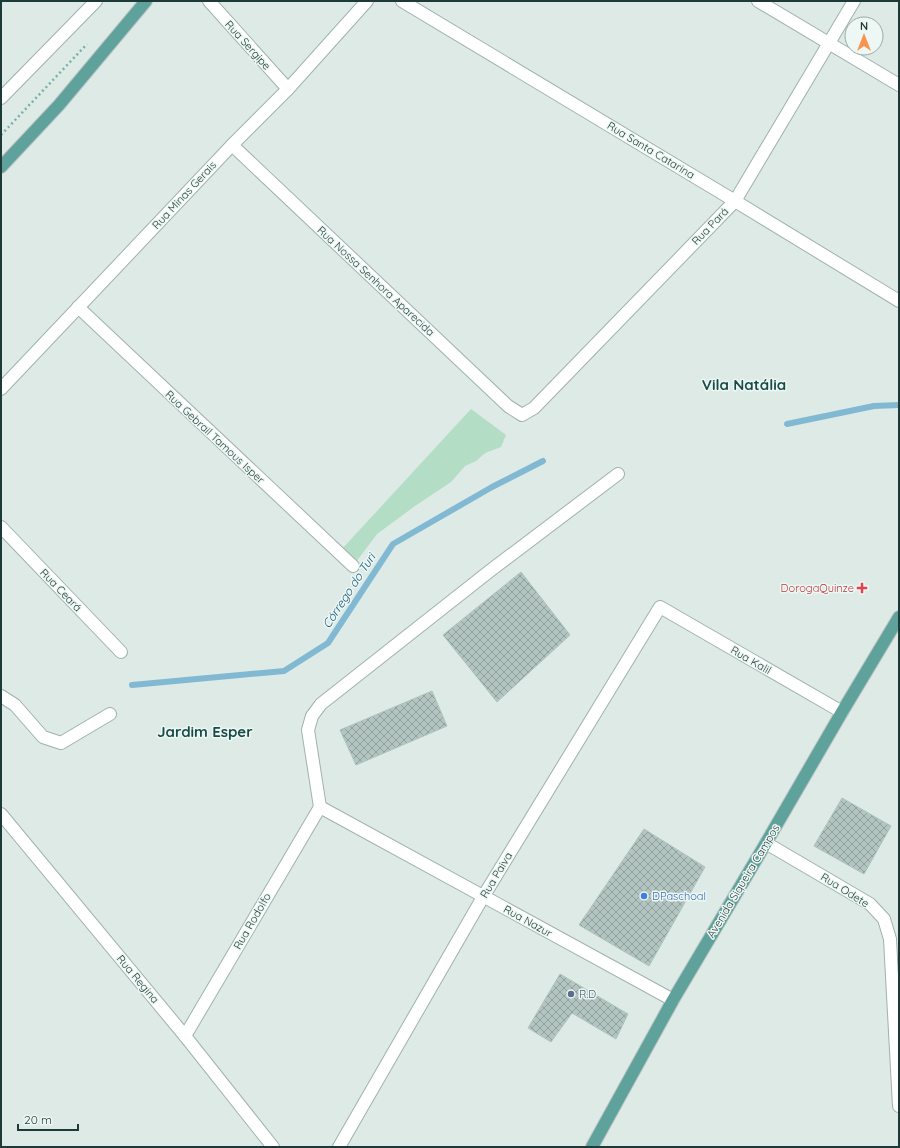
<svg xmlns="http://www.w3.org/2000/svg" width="900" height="1148" font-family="Quicksand,sans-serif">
<defs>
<pattern id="building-cross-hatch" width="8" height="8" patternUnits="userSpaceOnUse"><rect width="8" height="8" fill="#b2c5c0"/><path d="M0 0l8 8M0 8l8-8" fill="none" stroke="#90a19d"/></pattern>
</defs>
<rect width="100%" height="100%" fill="#ddeae6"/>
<polygon fill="#b4ddc6" points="471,409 506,435 501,447 485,453 476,461 465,466 451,482 415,506 377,534 353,566 342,549"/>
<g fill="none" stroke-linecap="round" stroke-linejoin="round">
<g stroke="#81b9d3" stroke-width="6">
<polyline points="787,424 874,406 899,405"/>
<polyline points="132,685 284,671 328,643 393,544 492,487 543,461"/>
</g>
</g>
<g fill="url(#building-cross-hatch)" stroke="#afc4bf">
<polygon points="521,572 570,635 497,702 443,635"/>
<polygon points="432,691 447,726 356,765 340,730"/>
<polygon points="842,798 891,826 864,874 814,846"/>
<polygon points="644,829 705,867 649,966 579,925"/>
<polygon points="560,974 628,1014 616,1039 572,1013 551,1042 528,1028"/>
</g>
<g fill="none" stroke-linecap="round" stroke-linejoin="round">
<defs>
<g id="minor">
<polyline points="209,1 288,89"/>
<polyline points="402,1 735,201 899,301"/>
<polyline points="758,1 899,85"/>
<polyline points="1,98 96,1"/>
<polyline points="232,145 508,406 522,415 534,408 735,201 854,1"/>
<polyline points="78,307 353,566"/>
<polyline points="1,389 232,145 288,89 367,1"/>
<polyline points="1,527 121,652"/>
<polyline points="1,696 15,705 43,737 61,743 110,714"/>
<polyline points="320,807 308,730 312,716 321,704 491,570 618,474"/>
<polyline points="320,807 673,1000"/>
<polyline points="1,814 185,1036 273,1147"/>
<polyline points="766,843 870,904 884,919 890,939 899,1106"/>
<polyline points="185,1036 320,807"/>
<polyline points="339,1147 483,897 660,607 842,712"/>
</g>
<g id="major">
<polyline points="1,167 59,105 146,1"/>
<polyline points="592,1147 673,1000 766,843 842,712 899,617"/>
</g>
</defs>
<use href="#minor" stroke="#a0b2ae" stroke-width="14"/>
<use href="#major" stroke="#bcc4c3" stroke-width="14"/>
<polyline stroke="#7cafa8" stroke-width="2.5" stroke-dasharray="2 3" stroke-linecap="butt" points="1,135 87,44"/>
<use href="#minor" stroke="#fff" stroke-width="12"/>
<use href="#major" stroke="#5fa29c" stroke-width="12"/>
</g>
<path fill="#e0444e" stroke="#edf7f3" stroke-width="1.5" d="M860 582h4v4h4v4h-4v4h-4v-4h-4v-4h4z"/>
<circle fill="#3f7fe0" stroke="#edf7f3" stroke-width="1.5" cx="644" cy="896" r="4"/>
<circle fill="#5c6f8a" stroke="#edf7f3" stroke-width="1.5" cx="571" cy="994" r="4"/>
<g text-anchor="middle" stroke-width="3" stroke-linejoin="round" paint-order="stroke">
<g font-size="11" fill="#1e3a37" stroke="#edf7f3">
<text transform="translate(248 45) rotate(48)" y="4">Rua Sergipe</text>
<text transform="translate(651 150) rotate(31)" y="4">Rua Santa Catarina</text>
<text transform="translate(184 195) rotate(-47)" y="4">Rua Minas Gerais</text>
<text transform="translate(710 226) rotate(-46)" y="4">Rua Pará</text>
<text transform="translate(376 281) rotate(43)" y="4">Rua Nossa Senhora Aparecida</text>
<text transform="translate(215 437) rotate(43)" y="4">Rua Gebrail Tamous Isper</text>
<text transform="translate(61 590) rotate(46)" y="4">Rua Ceará</text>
<text transform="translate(751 660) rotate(30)" y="4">Rua Kalil</text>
<text transform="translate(496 875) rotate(-59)" y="4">Rua Paiva</text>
<text transform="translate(743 881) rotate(-59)" y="4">Avenida Siqueira Campos</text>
<text transform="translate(845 890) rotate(32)" y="4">Rua Odete</text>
<text transform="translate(252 921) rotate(-60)" y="4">Rua Rodolfo</text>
<text transform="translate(528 921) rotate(29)" y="4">Rua Nazur</text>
<text transform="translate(138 979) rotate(50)" y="4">Rua Regina</text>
</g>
<g font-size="11" fill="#be3a42" stroke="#edf7f3" text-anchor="end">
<text x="854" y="592">DorogaQuinze</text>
</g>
<g font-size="11" fill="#366cbe" stroke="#edf7f3" text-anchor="start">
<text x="652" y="900">DPaschoal</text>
</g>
<g font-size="11" fill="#4e5e75" stroke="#edf7f3" text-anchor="start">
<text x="579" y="998">R.D</text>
</g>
<g font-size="12" font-style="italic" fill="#165778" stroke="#edf7f3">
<text transform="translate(349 591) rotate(-57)" y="4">Córrego do Turi</text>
</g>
<g font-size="15" font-weight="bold" fill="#194c48" stroke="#edf7f3">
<text x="744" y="390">Vila Natália</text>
<text x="205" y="737">Jardim Esper</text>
</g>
</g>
<rect width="900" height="1148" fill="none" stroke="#1e3a37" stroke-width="4"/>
<g transform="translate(864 36)"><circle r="19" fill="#edf7f3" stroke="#9aaba8"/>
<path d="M0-3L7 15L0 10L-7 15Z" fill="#f9934c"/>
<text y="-6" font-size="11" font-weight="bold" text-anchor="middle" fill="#1e3a37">N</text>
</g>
<path d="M18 1124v6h60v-6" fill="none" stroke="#1e3a37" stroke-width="2"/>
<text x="24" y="1124" font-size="12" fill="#1e3a37" stroke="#edf7f3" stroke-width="3" paint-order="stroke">20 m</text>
</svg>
